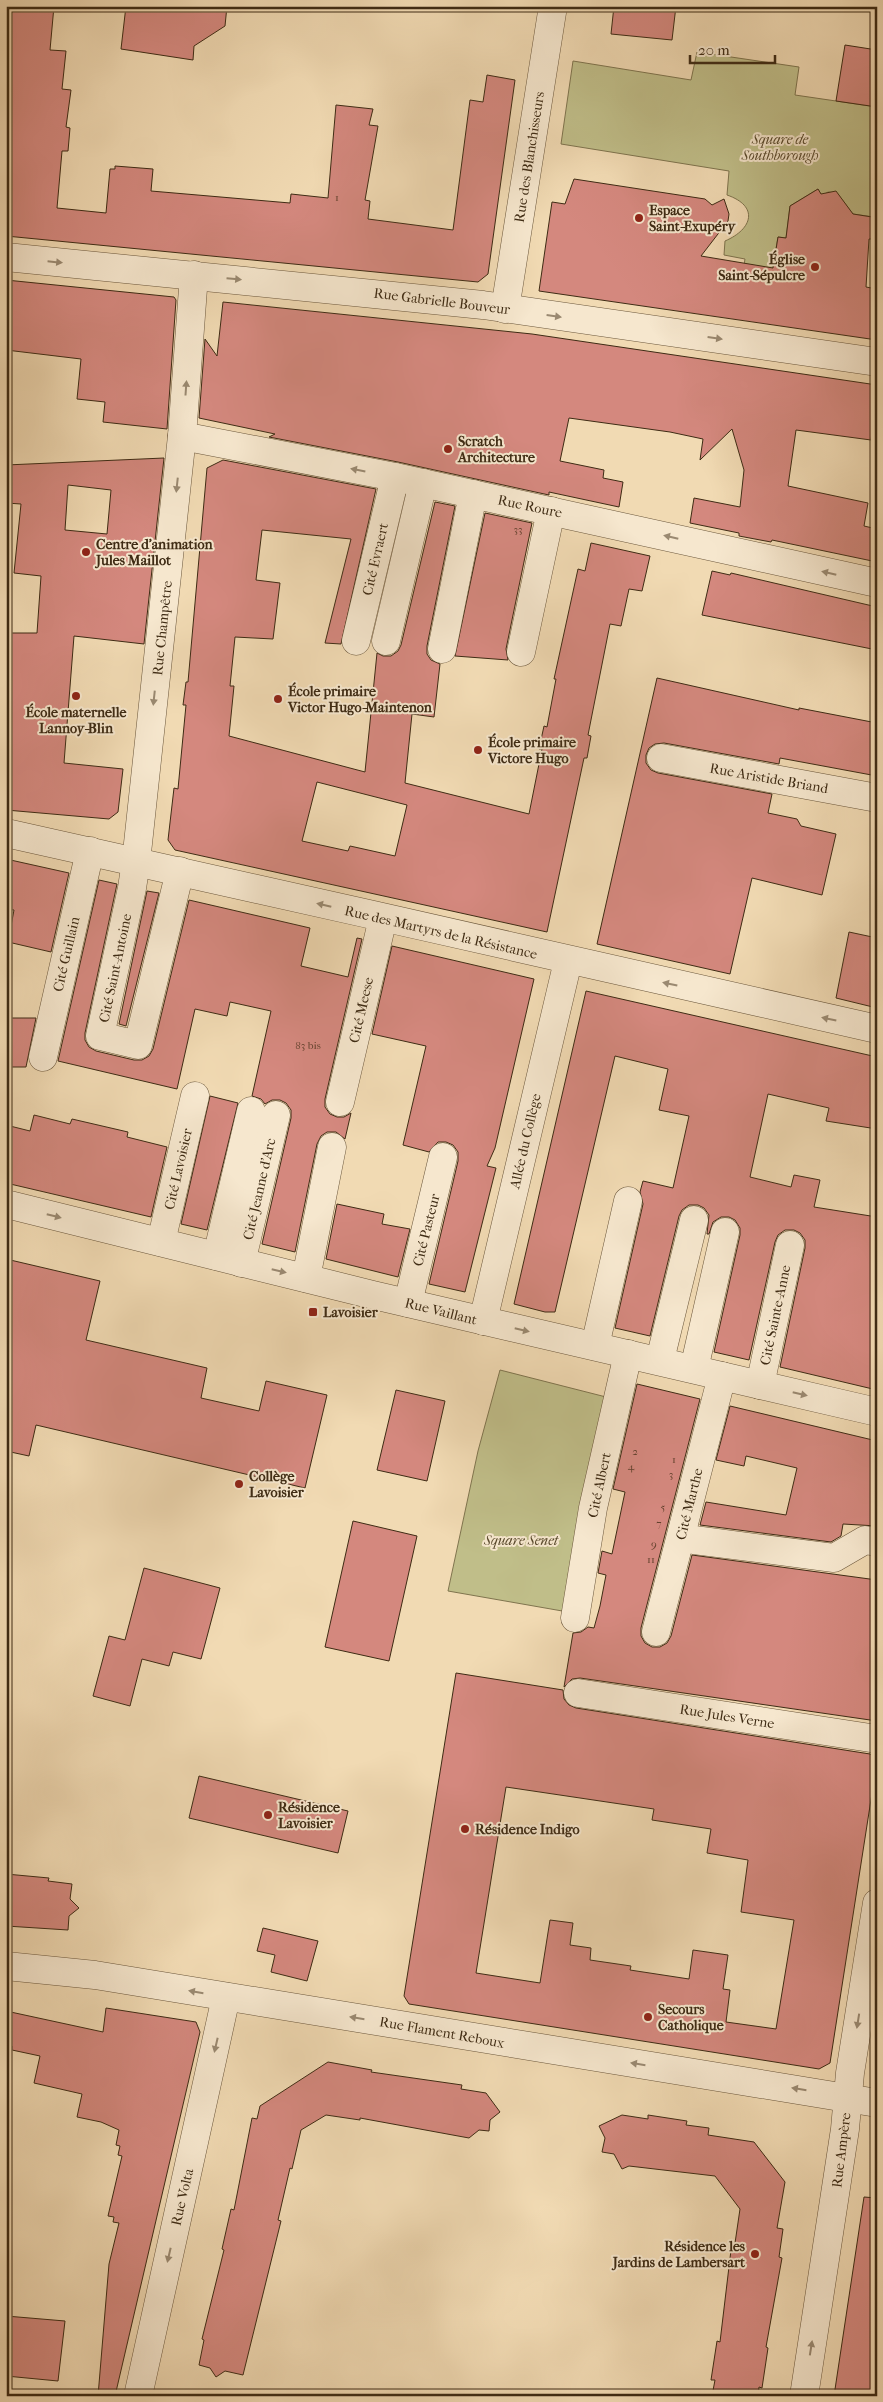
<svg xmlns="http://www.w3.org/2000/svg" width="883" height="2402" font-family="'IM FELL French Canon',serif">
<rect width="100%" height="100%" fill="#f1dab3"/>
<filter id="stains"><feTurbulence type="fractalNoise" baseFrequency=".004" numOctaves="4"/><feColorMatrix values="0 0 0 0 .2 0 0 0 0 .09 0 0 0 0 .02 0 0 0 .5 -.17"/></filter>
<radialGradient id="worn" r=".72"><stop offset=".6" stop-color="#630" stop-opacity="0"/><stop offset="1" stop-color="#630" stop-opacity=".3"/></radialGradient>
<g fill="#c0be89" stroke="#7f744e">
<path d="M697,52L799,67L795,95L877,107V215L874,217L853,214L837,193L828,192L822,196L818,189L790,206L786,238L778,237L767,302L735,319L745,259L724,255L725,241C753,229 759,206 727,195L729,171L561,144L573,61L691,80Z"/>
<polygon points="500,1370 610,1398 568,1612 448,1591 478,1451"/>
</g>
<g fill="#d4887e" stroke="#3e2b14" fill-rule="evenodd">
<polygon points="6,6 54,6 50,50 66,51 62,89 71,90 66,127 70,128 68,151 62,151 57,208 106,213 110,169 115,169 115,166 153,169 151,191 290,203 291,194 328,198 336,105 373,109 369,125 378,126 365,200 370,201 368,219 453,230 470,100 483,102 487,75 515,80 488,274 478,282 6,236"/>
<polygon points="126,6 227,6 225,26 194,46 193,60 121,49"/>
<polygon points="614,6 676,6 672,40 611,34"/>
<polygon points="845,45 877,50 877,107 836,101"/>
<polygon points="574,179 705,199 712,205 724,199 729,214 728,221 701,256 773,268 778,237 786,238 790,206 818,189 821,194 836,191 853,214 872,217 873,239 869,239 866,287 877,289 877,340 539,291 552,202 565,204"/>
<polygon points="6,280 174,297 176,300 167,429 103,422 105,402 77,399 81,359 6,350"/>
<polygon points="223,302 532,334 877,385 877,433 872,432 871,440 796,430 788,486 868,503 864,526 877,529 877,562 772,540 771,542 739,536 739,533 690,523 694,498 740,507 744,470 732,429 700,460 703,439 670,432 569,418 560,461 604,470 603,478 623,482 619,507 549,492 549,495 398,462 269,437 275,434 199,418 205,339 217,356"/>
<path d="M164,458L144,644L74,636L64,763L123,769L118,812L109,819L6,810V633H37L41,576L14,573L21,504L6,503V465ZM68,485L111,490L107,534L65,530Z"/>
<path d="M223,460L376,489L341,644L325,643L351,539L262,530L256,580L280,583L273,639L235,637L230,686H234L229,736L365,772L377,653L383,656H391L398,651L401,645L435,502L455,506L427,646V654L431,660L440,664L434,717L412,714L405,783L529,814L542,749H539L544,726L547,727L556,679H554L578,569L585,571L591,543L650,556L642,591L629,589L621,626L610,624L588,735L591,736L587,758H584L547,932L175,850L168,840L174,788L178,789L186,705H183L186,682H188L207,468ZM317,782L407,805L395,856L350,846L348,851L302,841Z"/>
<polygon points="485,513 532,523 506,649 508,660 455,656"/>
<polygon points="712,571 730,575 731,573 877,607 877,650 702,615"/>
<polygon points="657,678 799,710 799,708 877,723 877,776 780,758 779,764 664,743 655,744 649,748 646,755 646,763 651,770 658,773 772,794 768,813 797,819 801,826 836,834 822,895 752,878 730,974 597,944"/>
<polygon points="6,859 69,873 51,952 8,942 14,910 6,909"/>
<polygon points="99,880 117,884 85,1033 85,1040 89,1047 96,1051 134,1060 142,1060 149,1056 153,1049 189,900 310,928 301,966 348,977 357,938 362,939 325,1099 325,1107 330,1114 337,1117 344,1117 351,1113 345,1139 336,1132 327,1132 321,1136 317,1144 295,1252 262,1244 291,1118 291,1110 286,1103 280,1100 272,1100 265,1104 261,1099 252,1096 271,1011 230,1002 227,1016 195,1009 177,1089 58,1061"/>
<polygon points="147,891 159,893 126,1026 119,1024"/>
<polygon points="849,932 877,938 877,1008 836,998"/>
<polygon points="392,946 534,979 495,1148 487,1166 496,1168 465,1292 429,1284 458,1161 458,1152 453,1145 446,1142 438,1142 429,1152 403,1145 426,1046 372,1034"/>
<polygon points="586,991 877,1057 877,1129 826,1121 829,1108 768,1094 750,1177 791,1187 794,1175 820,1180 814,1207 877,1217 877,1390 780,1367 805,1248 805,1240 800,1233 794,1230 785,1230 778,1235 775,1242 749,1360 714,1352 740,1235 740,1228 735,1220 729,1217 721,1217 713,1222 709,1234 707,1234 709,1215 704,1208 698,1205 689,1205 682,1210 679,1216 650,1336 615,1328 643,1204 640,1192 643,1181 673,1188 689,1116 659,1110 668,1069 615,1056 555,1312 545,1312 514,1304"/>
<polygon points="6,1018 36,1018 26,1067 6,1067"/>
<polygon points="210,1096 238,1103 207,1230 181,1224"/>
<polygon points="34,1115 70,1124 72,1119 128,1132 127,1137 167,1147 151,1217 6,1183 6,1125 30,1131"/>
<polygon points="337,1204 384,1214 382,1224 410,1229 398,1277 326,1259"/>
<polygon points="6,1259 100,1281 86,1340 207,1368 201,1398 259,1411 266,1381 327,1395 305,1488 36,1425 29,1456 6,1451"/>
<polygon points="637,1384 700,1399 641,1628 641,1636 645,1643 652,1647 660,1647 667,1643 671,1636 692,1555 877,1580 877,1721 580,1678 572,1679 564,1687 573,1633 581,1632 588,1627 594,1628 600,1606 606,1575 598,1573 602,1551 612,1554 625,1492 613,1489"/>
<polygon points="396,1390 445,1401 427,1481 377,1470"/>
<polygon points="730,1406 877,1441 877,1526 843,1524 841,1536 831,1542 700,1525 706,1502 786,1515 797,1468 746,1456 744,1466 716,1460"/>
<polygon points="353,1521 417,1536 389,1661 325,1647"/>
<polygon points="144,1568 220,1588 201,1659 173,1652 169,1666 142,1659 130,1706 93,1696 109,1636 125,1640"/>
<path d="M456,1673L563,1690L564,1699L569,1705L576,1708L870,1754L877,1761L830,2063L819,2069L409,2004L404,1996ZM506,1787L654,1809L652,1820L711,1829L707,1853L748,1860L741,1912L794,1920L776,2029L726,2022L730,1990L723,1989L728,1955L693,1950L689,1979L630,1970L631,1966L590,1960L591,1948L570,1945L573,1923L550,1920L540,1983L476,1973Z"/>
<polygon points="199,1776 348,1811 338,1853 189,1818"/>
<polygon points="6,1874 49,1878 48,1881 72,1884 70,1899 79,1908 69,1916 68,1930 6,1926"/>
<polygon points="263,1928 318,1941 307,1981 271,1972 275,1955 257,1951"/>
<polygon points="106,2008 196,2022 200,2032 115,2396 98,2396 109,2264 119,2223 113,2222 114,2217 108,2216 122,2156 118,2155 120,2146 116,2145 119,2130 101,2122 77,2117 82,2094 34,2083 40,2056 12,2050 12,2046 6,2045 6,2011 103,2032"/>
<polygon points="328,2062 372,2070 371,2072 462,2085 461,2089 486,2093 500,2112 490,2120 489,2131 479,2130 469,2138 360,2118 360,2120 326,2115 301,2130 292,2169 290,2168 278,2220 281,2221 243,2375 225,2371 216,2377 210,2368 199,2365 204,2340 202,2339 224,2250 222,2249 231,2209 234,2210 252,2118 257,2119 260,2106"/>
<polygon points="622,2115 648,2119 648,2115 687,2121 686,2125 709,2128 708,2135 754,2142 785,2182 777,2228 783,2229 779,2257 782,2258 766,2347 768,2348 762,2388 759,2387 758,2396 712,2396 715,2380 711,2380 717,2341 720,2342 731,2250 734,2250 740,2209 715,2176 629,2166 622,2169 614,2154 602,2152 605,2138 599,2126"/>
<polygon points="864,2197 877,2198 877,2396 834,2396"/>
<polygon points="6,2316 65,2321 58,2381 6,2376"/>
</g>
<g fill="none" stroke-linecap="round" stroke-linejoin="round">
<defs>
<g id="minor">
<polyline points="6,257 483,305 877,362"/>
<polyline points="505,309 553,6"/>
<polyline points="182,436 395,477 877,583"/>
<polyline points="356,641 395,477"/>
<polyline points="386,641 423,483"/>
<polyline points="442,649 473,494"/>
<polyline points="521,652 551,511"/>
<polyline points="661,758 877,798"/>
<path d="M6,833C297,896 586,965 877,1029"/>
<polyline points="180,871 138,1045 100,1036 132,888 136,862 182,436 194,275"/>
<polyline points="43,1057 90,851"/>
<polyline points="340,1102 383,918"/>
<polyline points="6,1204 373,1295 877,1412"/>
<polyline points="161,1242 195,1096"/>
<polyline points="217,1256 251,1111"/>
<polyline points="241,1263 276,1115"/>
<polyline points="306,1278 332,1147"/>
<polyline points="408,1303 443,1157"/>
<polyline points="483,1321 568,961"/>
<polyline points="595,1346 628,1201"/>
<polyline points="660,1360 694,1220"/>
<polyline points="694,1369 725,1232"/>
<polyline points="760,1385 790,1245"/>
<polyline points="694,1540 834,1558 865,1540 877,1542"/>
<polyline points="575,1618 593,1508 628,1354"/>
<polyline points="656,1632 722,1376"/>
<polyline points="578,1693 877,1739"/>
<polyline points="6,1966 95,1975 877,2103"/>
<polyline points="138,2396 226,1997"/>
<polyline points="804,2396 845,2129 850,2073 877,1903"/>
</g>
</defs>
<use href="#minor" stroke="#6b573c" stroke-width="29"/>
<use href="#minor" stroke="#f6e7ce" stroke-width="28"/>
</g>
<defs><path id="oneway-solid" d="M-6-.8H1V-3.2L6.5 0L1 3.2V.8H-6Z" transform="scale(1.25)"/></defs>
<g fill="#9a8971">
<use href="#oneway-solid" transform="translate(55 262) rotate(6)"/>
<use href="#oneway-solid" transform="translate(234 279) rotate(5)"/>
<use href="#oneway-solid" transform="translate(554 316) rotate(8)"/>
<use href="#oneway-solid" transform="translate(715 338) rotate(8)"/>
<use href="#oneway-solid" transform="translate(186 388) rotate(-86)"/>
<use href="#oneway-solid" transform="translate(358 470) rotate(-169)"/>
<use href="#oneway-solid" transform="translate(177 485) rotate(96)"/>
<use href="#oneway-solid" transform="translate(671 537) rotate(-167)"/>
<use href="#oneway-solid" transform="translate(829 573) rotate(-167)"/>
<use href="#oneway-solid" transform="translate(154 698) rotate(96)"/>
<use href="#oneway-solid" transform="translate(324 905) rotate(-167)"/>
<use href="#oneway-solid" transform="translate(670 984) rotate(-168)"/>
<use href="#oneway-solid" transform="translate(829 1019) rotate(-168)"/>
<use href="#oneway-solid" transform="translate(54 1216) rotate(14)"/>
<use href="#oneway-solid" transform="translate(279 1271) rotate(13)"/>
<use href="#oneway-solid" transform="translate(522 1330) rotate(13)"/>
<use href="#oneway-solid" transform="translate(800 1394) rotate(13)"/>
<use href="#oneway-solid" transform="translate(196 1992) rotate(-170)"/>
<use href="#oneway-solid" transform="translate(357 2018) rotate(-171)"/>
<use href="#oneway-solid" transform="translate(858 2021) rotate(99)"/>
<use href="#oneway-solid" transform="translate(216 2045) rotate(103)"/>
<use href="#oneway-solid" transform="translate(638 2064) rotate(-171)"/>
<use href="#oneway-solid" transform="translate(799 2089) rotate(-171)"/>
<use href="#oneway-solid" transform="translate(169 2255) rotate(103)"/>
<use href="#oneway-solid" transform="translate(811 2348) rotate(-81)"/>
</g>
<g fill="#8f2418" stroke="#f6e7ce" stroke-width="2">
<circle cx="639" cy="218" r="5"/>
<circle cx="815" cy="267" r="5"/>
<circle cx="448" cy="449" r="5"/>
<circle cx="86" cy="552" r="5"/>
<circle cx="76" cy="696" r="5"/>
<circle cx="278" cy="699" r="5"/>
<circle cx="478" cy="750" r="5"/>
<rect x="308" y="1307" width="10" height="10" rx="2.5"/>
<circle cx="239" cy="1484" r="5"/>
<circle cx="268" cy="1815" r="5"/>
<circle cx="465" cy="1829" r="5"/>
<circle cx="648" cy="2017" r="5"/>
<circle cx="755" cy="2254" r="5"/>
</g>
<g text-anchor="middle" stroke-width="4" stroke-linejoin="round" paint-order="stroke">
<g font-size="11" fill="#64422e">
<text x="337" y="201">1</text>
<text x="518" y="533">33</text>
<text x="308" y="1049">83 bis</text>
<text x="635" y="1455">2</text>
<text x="674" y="1463">1</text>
<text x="631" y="1470">4</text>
<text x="671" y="1478">3</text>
<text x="663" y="1511">5</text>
<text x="659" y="1527">7</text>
<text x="654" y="1548">9</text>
<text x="651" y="1563">11</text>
</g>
<g font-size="14" font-style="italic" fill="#58482b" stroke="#f6e7ce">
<text x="780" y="144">Square de<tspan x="780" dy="16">Southborough</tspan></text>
<text x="521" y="1545">Square Senet</text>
</g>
<g font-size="14" fill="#3e2b14" stroke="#f6e7ce">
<text transform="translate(529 157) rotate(-81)" y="5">Rue des Blanchisseurs</text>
<text transform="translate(442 301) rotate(7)" y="5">Rue Gabrielle Bouveur</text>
<text transform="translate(530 506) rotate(12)" y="5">Rue Roure</text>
<text transform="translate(375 559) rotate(-77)" y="5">Cité Evraert</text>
<text transform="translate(162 628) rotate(-84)" y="5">Rue Champêtre</text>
<text transform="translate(769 778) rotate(10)" y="5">Rue Aristide Briand</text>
<text transform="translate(441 932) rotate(13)" y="5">Rue des Martyrs de la Résistance</text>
<text transform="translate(66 954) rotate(-77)" y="5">Cité Guillain</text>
<text transform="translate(115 968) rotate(-78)" y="5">Cité Saint-Antoine</text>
<text transform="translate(361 1010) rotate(-77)" y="5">Cité Meese</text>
<text transform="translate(525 1141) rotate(-77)" y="5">Allée du Collège</text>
<text transform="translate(178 1169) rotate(-77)" y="5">Cité Lavoisier</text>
<text transform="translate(259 1189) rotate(-77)" y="5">Cité Jeanne d'Arc</text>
<text transform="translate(426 1230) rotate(-76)" y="5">Cité Pasteur</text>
<text transform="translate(441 1311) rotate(14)" y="5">Rue Vaillant</text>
<text transform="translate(775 1315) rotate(-78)" y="5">Cité Sainte-Anne</text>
<text transform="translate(599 1485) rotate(-78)" y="5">Cité Albert</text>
<text transform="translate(689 1504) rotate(-76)" y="5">Cité Marthe</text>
<text transform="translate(727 1716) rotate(9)" y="5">Rue Jules Verne</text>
<text transform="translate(442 2032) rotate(10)" y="5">Rue Flament Reboux</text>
<text transform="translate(841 2150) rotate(-83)" y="5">Rue Ampère</text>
<text transform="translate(182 2197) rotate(-77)" y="5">Rue Volta</text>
</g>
<g font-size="14" font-weight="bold" fill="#3e2b14" stroke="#f6e7ce" text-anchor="start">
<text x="649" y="215">Espace<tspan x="649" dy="16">Saint-Exupéry</tspan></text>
<text x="805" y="264" text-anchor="end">Église<tspan x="805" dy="16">Saint-Sépulcre</tspan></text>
<text x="458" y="446">Scratch<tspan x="458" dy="16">Architecture</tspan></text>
<text x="96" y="549">Centre d'animation<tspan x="96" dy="16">Jules Maillot</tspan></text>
<text x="288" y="696">École primaire<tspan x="288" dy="16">Victor Hugo-Maintenon</tspan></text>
<text x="76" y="717" text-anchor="middle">École maternelle<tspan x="76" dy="16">Lannoy-Blin</tspan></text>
<text x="488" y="747">École primaire<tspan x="488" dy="16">Victore Hugo</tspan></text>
<text x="323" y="1317">Lavoisier</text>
<text x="249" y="1481">Collège<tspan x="249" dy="16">Lavoisier</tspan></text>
<text x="278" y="1812">Résidence<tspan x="278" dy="16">Lavoisier</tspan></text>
<text x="475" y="1834">Résidence Indigo</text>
<text x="658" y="2014">Secours<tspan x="658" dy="16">Catholique</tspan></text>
<text x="745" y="2251" text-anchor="end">Résidence les<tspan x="745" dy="16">Jardins de Lambersart</tspan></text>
</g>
</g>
<rect width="883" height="2402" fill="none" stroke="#f1dab3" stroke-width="25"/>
<rect x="8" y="8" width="868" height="2387" fill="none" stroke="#3e2b14" stroke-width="2.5"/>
<rect x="12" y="12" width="858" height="2377" fill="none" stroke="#3e2b14"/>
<path d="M690 55v8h85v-8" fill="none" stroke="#3e2b14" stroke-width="2.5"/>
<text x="698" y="55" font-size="15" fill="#3e2b14" stroke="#f6e7ce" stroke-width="4" paint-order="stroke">20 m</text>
<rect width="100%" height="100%" filter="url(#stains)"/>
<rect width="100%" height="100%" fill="url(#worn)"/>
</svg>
